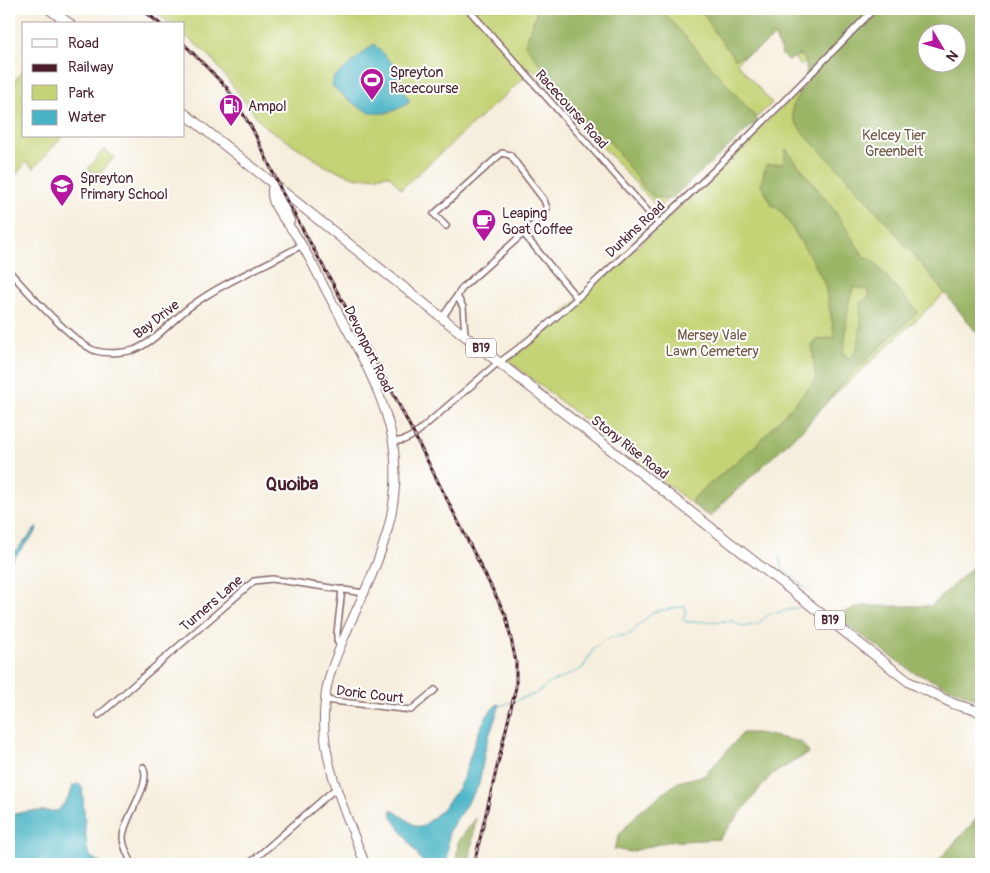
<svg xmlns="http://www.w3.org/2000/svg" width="990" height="873" font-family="Pangolin,sans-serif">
<rect width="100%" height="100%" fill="#fff"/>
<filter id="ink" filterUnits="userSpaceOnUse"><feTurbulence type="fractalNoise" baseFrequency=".02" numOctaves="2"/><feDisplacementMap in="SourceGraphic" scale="10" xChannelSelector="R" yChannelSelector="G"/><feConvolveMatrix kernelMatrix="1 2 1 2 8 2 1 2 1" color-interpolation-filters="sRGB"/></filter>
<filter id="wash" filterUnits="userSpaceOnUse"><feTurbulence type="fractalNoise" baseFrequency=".0096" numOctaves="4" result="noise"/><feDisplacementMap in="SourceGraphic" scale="20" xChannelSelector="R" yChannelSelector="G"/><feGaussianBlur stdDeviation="1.12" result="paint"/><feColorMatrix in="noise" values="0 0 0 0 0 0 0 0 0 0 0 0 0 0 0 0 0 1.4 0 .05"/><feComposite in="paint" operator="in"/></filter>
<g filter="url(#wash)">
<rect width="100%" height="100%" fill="#f6eedd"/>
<g fill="#c4d375" stroke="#877950" fill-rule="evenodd">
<polygon points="152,9 864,9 801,66 770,32 737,63 772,103 658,208 533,70 401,189 389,175 357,178 327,167 263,125 209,55 184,35 184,24 170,24"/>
<path d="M888,9H981V260L705,514L509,361L667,220L766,122ZM928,32H958V62H928Z"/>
<polygon points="24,69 24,136 63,136 34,168 26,162 9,184 9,88"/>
<polygon points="104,149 114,157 98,176 88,169"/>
</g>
<g fill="#9bb566" stroke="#726a48" fill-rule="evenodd">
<polygon points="535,9 661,9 758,120 671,199 654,197 646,190 607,138 585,124 542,72 541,66 525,44 537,11"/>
<path d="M701,9H981V338C932,278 884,216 830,160C820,150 796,129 793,116C790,103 800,93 807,82L805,59L800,55L787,60L782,55L775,36L755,51L735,59L714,31ZM928,32H958V62H928Z"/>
<path d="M786,149L834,210L865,258L872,260L918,312L855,370L808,424L725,501L711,517L693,505L692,499L755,446L816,380L812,346L817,340L835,337L825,285L814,263L782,212L771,204L761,184L766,165L784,163ZM854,287L867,290L870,296L860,303C861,317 862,350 850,358L843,354C848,330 844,309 854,287Z"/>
<polygon points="981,559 981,701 913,672 833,615 863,606 931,606"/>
<polygon points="743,733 758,733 801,742 809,753 771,775 719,839 666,842 630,852 614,849 619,835 639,812 678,782 705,775"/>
<polygon points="981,814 981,864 935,864"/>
<polygon points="476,818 469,864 456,864 458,842"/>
</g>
<g fill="#47b3c4" stroke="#486978">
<path d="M374,44L395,66L400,84L410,102C376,125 360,110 332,86L333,78Z"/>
<polygon points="37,527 36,532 9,564 9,558"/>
<path d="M497,704L500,705L486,745L479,785L449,831L447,864H424L392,817L391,809L416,826L421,827C438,816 459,792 465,773C472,751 479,720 497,704Z"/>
<polygon points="78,784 82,786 87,848 90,856 102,864 9,864 9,815 29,811 58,811 70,795 73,785"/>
</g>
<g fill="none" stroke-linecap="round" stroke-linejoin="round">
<g stroke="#47b3c4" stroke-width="1">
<polyline points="779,556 783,569 810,592"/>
<polyline points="500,706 535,694 550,683 583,668 594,648 608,638 630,634 653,612 685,606 686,612 683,619 687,622 732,621 743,627 757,624 770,614 797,608"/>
</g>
</g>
</g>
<g filter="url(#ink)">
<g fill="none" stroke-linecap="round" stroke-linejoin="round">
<defs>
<g id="street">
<polyline points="468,9 659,224"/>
<polyline points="523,233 577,298"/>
<path d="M9,271C26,290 74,344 96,351C107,354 123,353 134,350C155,342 173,319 191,306C225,281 265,266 302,245"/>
<polyline points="457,296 463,307 465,335"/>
<polyline points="442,318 463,287 542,217 547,208 544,200 510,155 502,153 434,214 446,226"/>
<path d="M393,442L404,440L414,435L494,366C539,335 578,297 618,261C707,180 791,95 874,9"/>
<polyline points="340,646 337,641 337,633 342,589"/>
<polyline points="325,700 411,710 435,690"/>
<polyline points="99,715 254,581 272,579 364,593"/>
<path d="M132,864C129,856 123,847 123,838C123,818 153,784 143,767"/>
<polyline points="249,864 336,788"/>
</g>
<g id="secondary">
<path d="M273,185C267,205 287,221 297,237C311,259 322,284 335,307C358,350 384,393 393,442C404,511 377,565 349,626C339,650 327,674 325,701C318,758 346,812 365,864"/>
<polyline points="274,186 290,221"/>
</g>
<g id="primary">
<polyline points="49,9 70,24"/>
<polyline points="184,113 465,336 909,682 954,704 981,712"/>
</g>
</defs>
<use href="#street" stroke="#866769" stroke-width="8"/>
<use href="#secondary" stroke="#866769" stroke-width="10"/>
<use href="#primary" stroke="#866769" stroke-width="11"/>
<use href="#street" stroke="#fff" stroke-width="5"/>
<use href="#secondary" stroke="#fff" stroke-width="8"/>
<use href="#primary" stroke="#fff" stroke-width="9"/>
<defs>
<g id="rail">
<polyline points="142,9 160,24"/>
<polyline points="184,44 227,88 253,130 282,192 390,387 506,616 516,662 516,687 474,864"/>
</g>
</defs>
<use href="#rail" stroke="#4a1f2b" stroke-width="3"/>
<use href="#rail" stroke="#fff" stroke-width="1" stroke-dasharray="4" stroke-linecap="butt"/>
</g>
</g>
<defs>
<symbol id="stadium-pin" viewBox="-11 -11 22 30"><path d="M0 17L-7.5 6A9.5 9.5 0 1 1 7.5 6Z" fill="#b5179e" stroke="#fff"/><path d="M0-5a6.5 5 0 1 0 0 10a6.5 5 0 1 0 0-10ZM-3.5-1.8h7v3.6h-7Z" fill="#fff"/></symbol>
<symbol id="fuel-pin" viewBox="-11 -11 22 30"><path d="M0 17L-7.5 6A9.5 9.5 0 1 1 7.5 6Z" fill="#b5179e" stroke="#fff"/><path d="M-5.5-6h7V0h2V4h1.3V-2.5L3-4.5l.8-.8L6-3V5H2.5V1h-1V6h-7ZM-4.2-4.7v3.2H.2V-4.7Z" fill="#fff"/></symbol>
<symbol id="school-pin" viewBox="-11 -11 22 30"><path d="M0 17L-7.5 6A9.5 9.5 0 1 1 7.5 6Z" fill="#b5179e" stroke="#fff"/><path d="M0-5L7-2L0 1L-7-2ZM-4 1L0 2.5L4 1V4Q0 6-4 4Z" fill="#fff"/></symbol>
<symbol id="cafe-pin" viewBox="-11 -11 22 30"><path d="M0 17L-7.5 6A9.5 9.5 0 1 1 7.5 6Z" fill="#b5179e" stroke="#fff"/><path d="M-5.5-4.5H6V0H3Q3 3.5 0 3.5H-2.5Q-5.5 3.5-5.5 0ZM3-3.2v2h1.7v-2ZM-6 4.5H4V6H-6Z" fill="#fff"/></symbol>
</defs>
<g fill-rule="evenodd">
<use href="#stadium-pin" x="358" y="66" width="28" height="38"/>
<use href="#fuel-pin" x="217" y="92" width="28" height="38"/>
<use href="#school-pin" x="48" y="172" width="28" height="38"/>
<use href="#cafe-pin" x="470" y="207" width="28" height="38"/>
</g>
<g text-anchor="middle" stroke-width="4" stroke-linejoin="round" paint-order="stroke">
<g fill="#fff" stroke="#80626b" stroke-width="1">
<rect x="466" y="338.5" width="30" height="19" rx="4"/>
<rect x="815" y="610.5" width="30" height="19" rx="4"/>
</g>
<g font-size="12" font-weight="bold" fill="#4a1f2b">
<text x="481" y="352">B19</text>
<text x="830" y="624">B19</text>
</g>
<g font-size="14" fill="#4a1f2b" stroke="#fff" text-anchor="start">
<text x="390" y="77">Spreyton<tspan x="390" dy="16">Racecourse</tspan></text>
<text x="248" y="111">Ampol</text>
<text x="80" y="183">Spreyton<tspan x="80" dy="16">Primary School</tspan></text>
<text x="502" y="218">Leaping<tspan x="502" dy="16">Goat Coffee</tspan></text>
</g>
<g font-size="14" fill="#4a1f2b" stroke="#fff">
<text transform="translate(572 109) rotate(48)" y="5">Racecourse Road</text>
<text transform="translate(635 229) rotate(-43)" y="5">Durkins Road</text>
<text transform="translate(156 319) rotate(-38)" y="5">Bay Drive</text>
<text transform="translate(369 349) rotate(64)" y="5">Devonport Road</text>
<text transform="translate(630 447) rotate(38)" y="5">Stony Rise Road</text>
<text transform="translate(211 603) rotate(-41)" y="5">Turners Lane</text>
<text transform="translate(370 694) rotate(7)" y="5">Doric Court</text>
</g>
<g font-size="14" fill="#6f5541" stroke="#fff">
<text x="894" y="140">Kelcey Tier<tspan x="894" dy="16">Greenbelt</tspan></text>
<text x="712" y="340">Mersey Vale<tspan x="712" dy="16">Lawn Cemetery</tspan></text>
</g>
<g font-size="19" font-weight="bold" fill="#4a1f2b" stroke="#fff">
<text x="292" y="490">Quoiba</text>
</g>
</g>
<rect width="990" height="873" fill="none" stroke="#fff" stroke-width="30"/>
<rect x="22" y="22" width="162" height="115" fill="#ffffff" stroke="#b7a5aa"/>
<rect x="32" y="39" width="25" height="8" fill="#ffffff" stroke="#b7a5aa"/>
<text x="68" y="48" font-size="15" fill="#4a1f2b">Road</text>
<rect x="32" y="64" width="25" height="8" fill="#4a1f2b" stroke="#b7a5aa"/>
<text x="68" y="72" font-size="15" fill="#4a1f2b">Railway</text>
<rect x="32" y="85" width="25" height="15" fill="#c4d375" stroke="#b7a5aa"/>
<text x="68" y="98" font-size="15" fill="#4a1f2b">Park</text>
<rect x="32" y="110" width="25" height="15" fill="#47b3c4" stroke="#b7a5aa"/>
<text x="68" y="122" font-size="15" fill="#4a1f2b">Water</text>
<g transform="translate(942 48) rotate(128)"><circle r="24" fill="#ffffff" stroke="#b7a5aa"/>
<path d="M0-4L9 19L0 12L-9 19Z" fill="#b5179e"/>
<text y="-8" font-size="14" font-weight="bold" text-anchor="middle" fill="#4a1f2b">N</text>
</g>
</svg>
